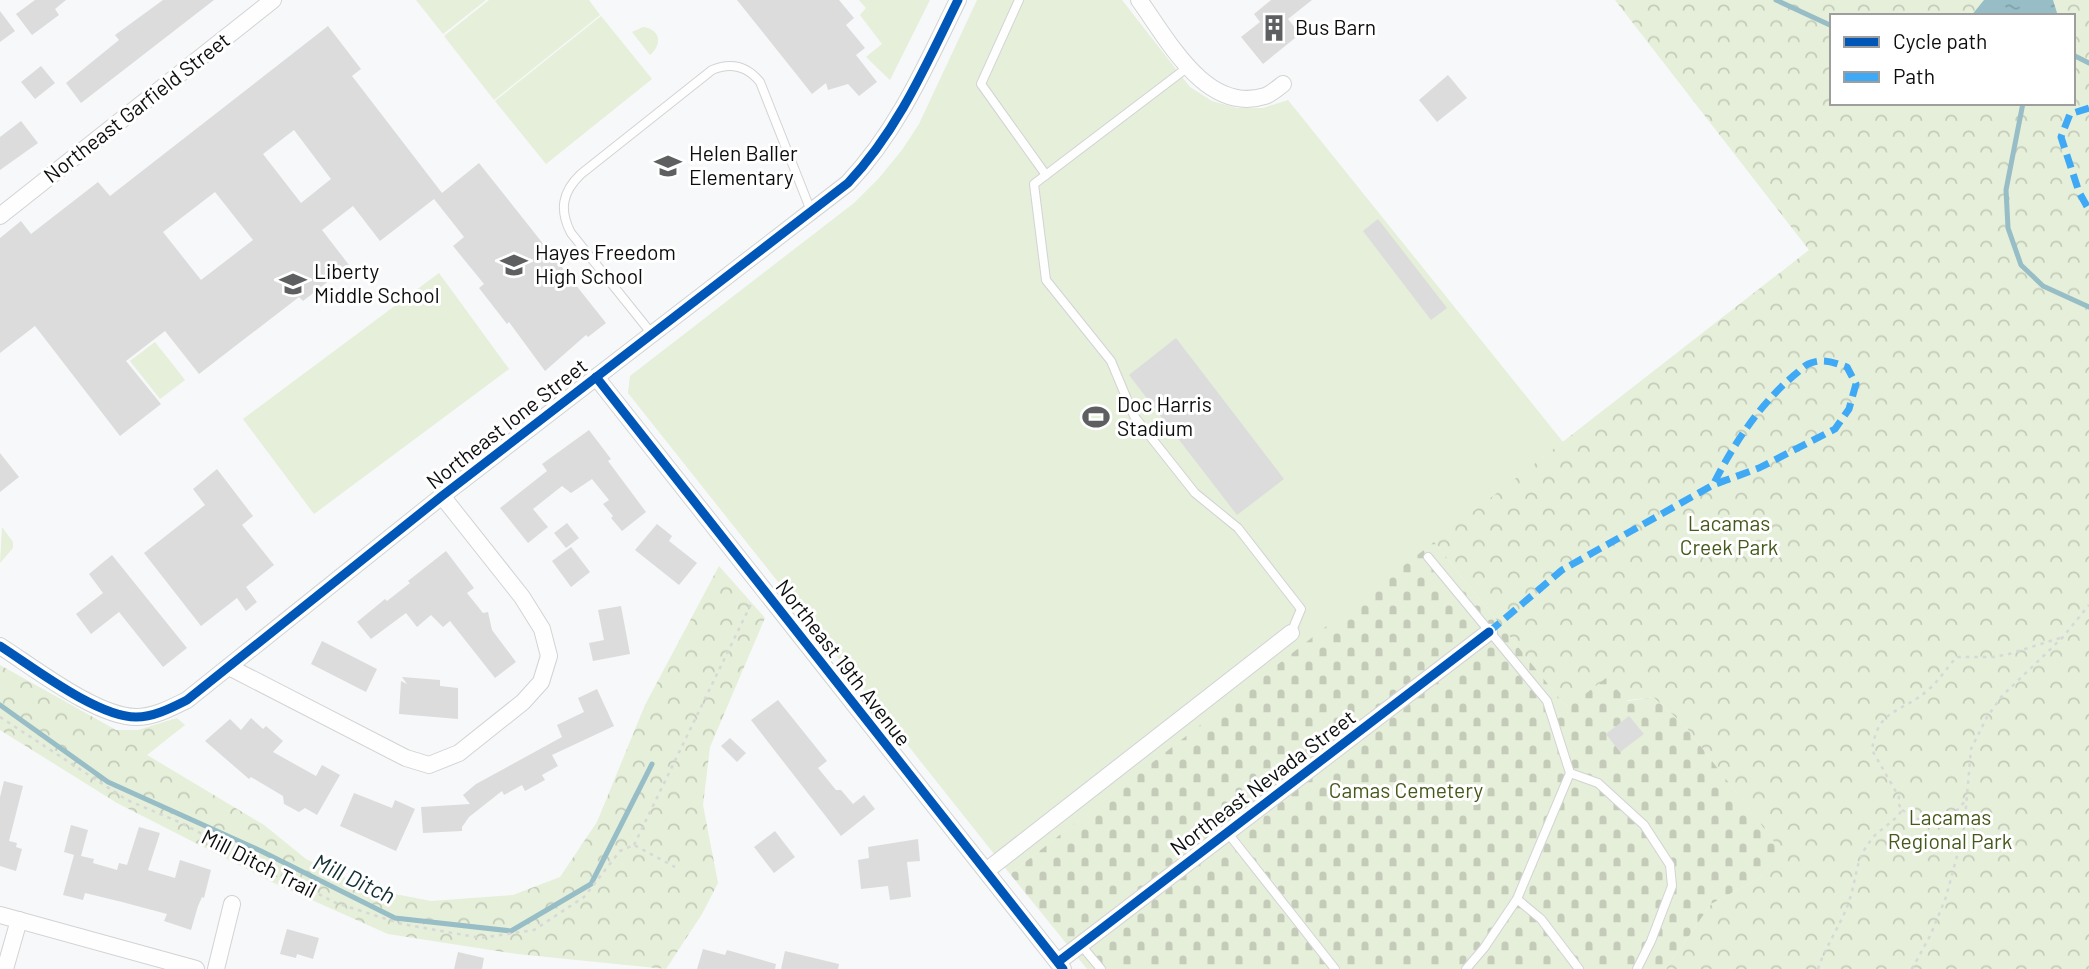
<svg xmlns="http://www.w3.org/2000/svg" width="2089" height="969" font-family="Barlow,sans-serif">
<defs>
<pattern id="forest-crowns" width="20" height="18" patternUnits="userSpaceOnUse" patternTransform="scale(1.75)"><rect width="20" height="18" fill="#e6efd9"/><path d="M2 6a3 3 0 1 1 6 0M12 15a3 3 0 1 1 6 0" fill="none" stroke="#c4ccb9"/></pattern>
<pattern id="cemetery-stones" width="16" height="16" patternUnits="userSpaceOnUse" patternTransform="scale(1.75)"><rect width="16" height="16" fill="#e6efd9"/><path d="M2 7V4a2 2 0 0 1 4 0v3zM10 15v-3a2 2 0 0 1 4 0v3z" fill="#c4ccb9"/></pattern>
<pattern id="water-ripples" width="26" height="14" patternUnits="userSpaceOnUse" patternTransform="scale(1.75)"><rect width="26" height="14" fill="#97bdc6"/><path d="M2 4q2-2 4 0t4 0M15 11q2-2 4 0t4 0" fill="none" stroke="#81a1a9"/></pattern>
</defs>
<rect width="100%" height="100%" fill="#f7f8f9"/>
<g fill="#e6efd9">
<polygon points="416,0 486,0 443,34"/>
<polygon points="489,0 589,0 600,15 494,100 444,36"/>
<polygon points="859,0 930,0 890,80 866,57 882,44 860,15 866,8"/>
<polygon points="977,0 1122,0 1190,87 1212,101 1237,108 1263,108 1288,100 1563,442 1010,874 628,393 630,376 854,203 879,178 902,150 919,124"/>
<polygon points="601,16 652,79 546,164 495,101"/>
<path d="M643,27C660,29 663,44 650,55L632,32Z"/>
<polygon points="439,273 509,369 314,514 243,419"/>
<polygon points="155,342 185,380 160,399 130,361"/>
<polygon points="2,527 13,542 13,548 0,563"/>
</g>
<g fill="url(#forest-crowns)" fill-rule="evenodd">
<path d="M1615,0H2089V969H1666L1711,904L1761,877L1778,847L1685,726L1653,697L1567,708L1434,542L1809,250ZM1832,16H2073V103H1832Z"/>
<polygon points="719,566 765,618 710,747 703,805 718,883 702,914 666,969 517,954 388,934 276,884 117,803 0,730 0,665 116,730 138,730 177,718 185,725 147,755 264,825 306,859 369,889 431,901 513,895 560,877 597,822 645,705"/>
</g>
<polygon fill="url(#cemetery-stones)" points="1434,542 1567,708 1606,678 1628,701 1653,697 1685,726 1779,848 1761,877 1711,904 1666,969 1087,969 1010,874"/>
<polygon fill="url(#water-ripples)" points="1984,0 2053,0 2058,16 1971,16"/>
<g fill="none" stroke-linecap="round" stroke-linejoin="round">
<g stroke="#97bdc6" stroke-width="5">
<polyline points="1776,0 1832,26"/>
<polyline points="2073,55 2089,63"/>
<polyline points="2023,103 2006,190 2008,228 2021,265 2043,286 2089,307"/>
<polyline points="0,705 108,782 261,851 395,918 511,931 591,884 652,764"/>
</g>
</g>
<g fill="#dcdcdc" fill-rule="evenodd">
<polygon points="35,0 66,0 55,9 59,15 32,35 16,14"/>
<polygon points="163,0 214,0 81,103 66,83 119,40 115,35"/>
<polygon points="737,0 839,0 854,18 846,25 865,48 856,55 877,82 859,96 848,84 828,90 826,83 812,94"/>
<polygon points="1271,0 1312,0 1288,19 1300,34 1263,64 1241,37 1260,22 1254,14"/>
<polygon points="0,11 15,31 0,42"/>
<path d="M328,26L361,69L352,76L442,193L479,163L606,323L588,337L586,335L545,371L509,322L507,324L479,288L484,284L453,246L464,237L434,199L380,241L353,206L322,230L349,265L303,301L299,297L199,374L165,331L126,361L161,404L120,436L35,326L0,353V238L21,221L31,234L98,182L110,196ZM294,130L331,179L301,203L263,154ZM215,192L253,240L201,280L163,232Z"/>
<polygon points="41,66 55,83 35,99 21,82"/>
<polygon points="1448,75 1467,98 1437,122 1419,100"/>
<polygon points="21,121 38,143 0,170 0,137"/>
<polygon points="1378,219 1447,308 1431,320 1363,231"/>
<polygon points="1176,338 1284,479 1237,515 1129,375"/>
<polygon points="589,430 611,459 608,461 646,512 622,531 611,518 613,516 603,504 609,500 592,479 571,493 562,486 533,509 548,527 528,543 500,508 547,471 542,464"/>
<polygon points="0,453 19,477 0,492"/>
<polygon points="217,469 253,516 242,525 274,565 246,587 257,602 246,611 237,598 201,626 144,553 205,505 193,489"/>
<polygon points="567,523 579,538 566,548 554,533"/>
<polygon points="657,524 672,536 669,541 697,563 679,585 635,550"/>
<polygon points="571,547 590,572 571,587 552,561"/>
<polygon points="446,551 474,588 467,593 483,613 488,612 492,630 516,662 495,678 450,621 443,627 431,615 417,627 406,613 371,639 357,622 385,599 387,601 410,583 408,581"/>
<polygon points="112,555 187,648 163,667 119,612 91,634 76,614 103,593 89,574"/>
<polygon points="621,606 630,654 593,661 589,643 604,640 598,610"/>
<polygon points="322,641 377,669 366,692 311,664"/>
<polygon points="402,677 440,680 440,686 458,688 458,719 399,714 401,681 407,684"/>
<polygon points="597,689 614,726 552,755 558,766 542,775 545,780 525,791 522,785 504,795 502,791 469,817 462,827 462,831 423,833 421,807 470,804 463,795 476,784 562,737 557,725 584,712 578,698"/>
<polygon points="778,700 827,761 818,768 836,790 841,790 853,804 864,795 875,809 841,836 751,720"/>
<polygon points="1629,716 1644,734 1620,752 1606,734"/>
<polygon points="251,718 263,729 266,726 283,741 273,752 316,776 322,765 340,775 317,815 305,808 299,812 284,804 283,796 251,777 249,779 205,741 230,719 241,730"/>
<polygon points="730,738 746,753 737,762 721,746"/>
<polygon points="4,781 23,786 9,841 17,843 16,847 22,849 16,871 0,866 0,797"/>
<polygon points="354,793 392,808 395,800 415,809 396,851 340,826"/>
<polygon points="71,825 88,830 81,856 94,859 93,863 117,870 119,863 127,865 139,827 160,833 148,870 175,878 180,860 211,870 204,898 202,897 198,906 191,930 164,921 167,914 122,902 85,893 83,900 63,895 74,855 64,852"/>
<polygon points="775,831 795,857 774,873 754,847"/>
<polygon points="918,839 920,861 907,862 911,897 890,900 888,886 861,889 858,860 869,858 868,847"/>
<polygon points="287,929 319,938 313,959 297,954 296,958 280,954"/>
<polygon points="703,949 725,955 727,950 776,964 775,969 697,969"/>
<polygon points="785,951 839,964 838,969 781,969"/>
<polygon points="458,952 484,958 482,969 454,969"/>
</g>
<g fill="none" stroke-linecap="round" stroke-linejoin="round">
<defs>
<g id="lane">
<polyline points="1019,0 981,84 1046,175"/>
<polyline points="1188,67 1034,184 1046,280 1111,361 1134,416 1195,493 1238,528 1301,609 1291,633"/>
<path d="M652,334L571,233C559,210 562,192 581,174L712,70C731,62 747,66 760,82L811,211"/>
<polyline points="1428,557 1547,701 1570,773 1517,899 1484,948 1466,969"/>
<polyline points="1570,773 1598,783 1644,825 1670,865 1672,886 1651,941 1637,969"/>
<polyline points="1227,832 1335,969"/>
<polyline points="1517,899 1541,919 1579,969"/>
<polyline points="1080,944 1101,969"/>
</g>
<g id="street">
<path d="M1139,0C1167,38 1206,115 1265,96C1271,94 1278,88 1283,84"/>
<polyline points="0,216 273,0"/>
<polyline points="596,377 1063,969"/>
<path d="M0,646C33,667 97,717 136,717C154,717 171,708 187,700L442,496L848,183C898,130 926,65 958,0"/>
<polyline points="229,667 406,758 429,765 459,753 523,702 541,682 549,656 542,629 522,597 442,496"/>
<polyline points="986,871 1291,633"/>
<polyline points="0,915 196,969"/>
<polyline points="1058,962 1489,632"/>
<polyline points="5,969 19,920"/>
<polyline points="216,969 232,904"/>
</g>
</defs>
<use href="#lane" stroke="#d2d3d4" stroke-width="10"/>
<use href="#street" stroke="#d2d3d4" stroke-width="18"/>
<g stroke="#d7d8d8" stroke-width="2.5" stroke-dasharray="3.5 5" stroke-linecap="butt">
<polyline points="0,717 127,800 179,822 336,903 402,924 481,938 534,930 584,897 620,851 634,845 675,867"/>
<polyline points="1902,810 1925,823 1959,809 1967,798"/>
<polyline points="634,845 752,602"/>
<path d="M1818,969C1826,944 1844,921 1851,895C1857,874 1856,859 1871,840C1880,828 1894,823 1902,810L1898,803L1899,797L1872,750C1878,707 1901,714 1928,690C1939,681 1947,667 1957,657H1993L2009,654L2063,637"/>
<polyline points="1912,969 1931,934 1946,897 1964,830 1971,749 1987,717 2002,696 2063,637 2089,605"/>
</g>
<use href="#lane" stroke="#fefefe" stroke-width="8"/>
<use href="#street" stroke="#fefefe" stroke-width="16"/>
<g stroke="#3fa9f5" stroke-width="7" stroke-dasharray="14 7" stroke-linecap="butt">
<polyline points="2089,108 2070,114 2061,137 2079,192 2089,210"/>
<path d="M1489,632L1562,570L1713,485L1759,468L1835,429L1849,409L1856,384L1847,367C1835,363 1824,358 1811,363C1806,364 1801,369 1798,372C1761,402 1734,443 1713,485"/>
</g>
<defs>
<g id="cycleway">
<polyline points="596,377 1063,969"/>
<path d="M0,646C33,667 97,717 136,717C154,717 171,708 187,700L442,496L848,183C898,130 926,65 958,0"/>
<polyline points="1058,962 1489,632"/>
</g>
</defs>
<use href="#cycleway" stroke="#fff" stroke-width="13"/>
<use href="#cycleway" stroke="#0057b8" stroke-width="9"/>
</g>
<defs>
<symbol id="building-bare" viewBox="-9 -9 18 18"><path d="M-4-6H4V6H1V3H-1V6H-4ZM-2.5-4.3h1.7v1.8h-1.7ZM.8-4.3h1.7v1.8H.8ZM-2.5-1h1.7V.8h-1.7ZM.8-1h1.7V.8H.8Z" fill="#5e5f60" stroke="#fff" stroke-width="2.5" paint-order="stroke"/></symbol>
<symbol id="school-bare" viewBox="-9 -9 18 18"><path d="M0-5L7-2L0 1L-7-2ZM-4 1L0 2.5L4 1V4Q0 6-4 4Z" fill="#5e5f60" stroke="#fff" stroke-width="2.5" paint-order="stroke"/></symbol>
<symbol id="stadium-bare" viewBox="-9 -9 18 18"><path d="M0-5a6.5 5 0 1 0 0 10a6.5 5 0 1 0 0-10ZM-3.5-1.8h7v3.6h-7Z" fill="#5e5f60" stroke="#fff" stroke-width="2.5" paint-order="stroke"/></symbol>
</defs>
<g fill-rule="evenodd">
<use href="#building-bare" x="1255" y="9" width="38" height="38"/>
<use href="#school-bare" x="649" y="147" width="38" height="38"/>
<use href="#school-bare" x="495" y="246" width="38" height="38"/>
<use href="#school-bare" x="274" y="265" width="38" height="38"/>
<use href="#stadium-bare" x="1077" y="398" width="38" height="38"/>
</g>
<g text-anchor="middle" stroke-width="6" stroke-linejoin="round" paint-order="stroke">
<g font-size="21" fill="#0c0d0d" stroke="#fff" text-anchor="start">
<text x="1295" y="35">Bus Barn</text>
<text x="689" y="161">Helen Baller<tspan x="689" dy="24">Elementary</tspan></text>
<text x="535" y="260">Hayes Freedom<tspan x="535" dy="24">High School</tspan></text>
<text x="314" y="279">Liberty<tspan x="314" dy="24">Middle School</tspan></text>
<text x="1117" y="412">Doc Harris<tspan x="1117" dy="24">Stadium</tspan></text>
</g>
<g font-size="21" fill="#0c0d0d" stroke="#fff">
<text transform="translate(137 108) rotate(-38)" y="7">Northeast Garfield Street</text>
<text transform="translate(507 424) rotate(-38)" y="7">Northeast Ione Street</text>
<text transform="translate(843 663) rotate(52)" y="7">Northeast 19th Avenue</text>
<text transform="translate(1263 783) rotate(-37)" y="7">Northeast Nevada Street</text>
<text transform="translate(259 864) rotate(27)" y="7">Mill Ditch Trail</text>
</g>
<g font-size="21" fill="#46591c" stroke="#fff">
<text x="1729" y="531">Lacamas<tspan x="1729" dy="24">Creek Park</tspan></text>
<text x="1406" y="798">Camas Cemetery</text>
<text x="1950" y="825">Lacamas<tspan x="1950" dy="24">Regional Park</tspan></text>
</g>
<g font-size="23" font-style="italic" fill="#132f35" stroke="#fff">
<text transform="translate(354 879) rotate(25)" y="8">Mill Ditch</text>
</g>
</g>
<rect x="1830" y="14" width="245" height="91" fill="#ffffff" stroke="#9e9e9e" stroke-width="2"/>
<rect x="1844" y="37" width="35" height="10" fill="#0057b8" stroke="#9e9e9e" stroke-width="2"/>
<text x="1893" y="49" font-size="21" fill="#0c0d0d">Cycle path</text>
<rect x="1844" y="72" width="35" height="10" fill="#3fa9f5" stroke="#9e9e9e" stroke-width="2"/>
<text x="1893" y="84" font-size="21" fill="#0c0d0d">Path</text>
</svg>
